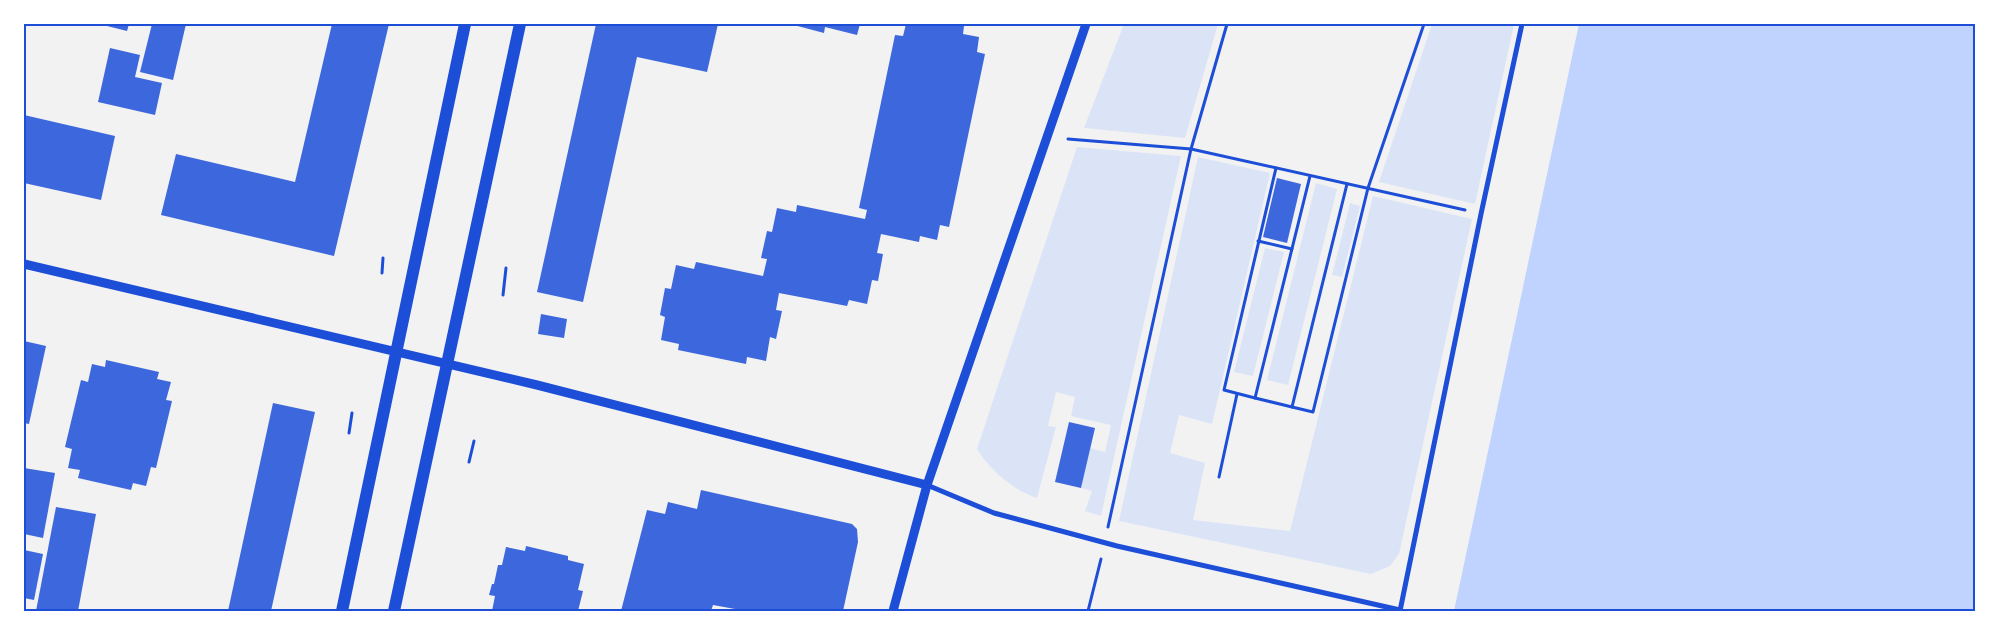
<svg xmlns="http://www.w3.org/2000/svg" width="1999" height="635" font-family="'Work Sans',sans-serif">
<rect width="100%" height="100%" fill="#f2f2f2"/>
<g fill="#dbe4f7">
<polygon points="1124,24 1218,24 1185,138 1084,128"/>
<polygon points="1432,24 1514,24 1475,204 1379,182"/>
<path d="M1077,147L1181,156L1101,516L1085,511L1092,491L1081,488L1090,448L1105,452L1111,425L1071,416L1075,397L1056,392L1048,426L1056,427L1037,498C1014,491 989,469 977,449Z"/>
<polygon points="1198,157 1270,173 1212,424 1179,415 1170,453 1205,463 1193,520 1290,531 1373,196 1472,219 1399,554 1390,566 1371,574 1119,521"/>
<polygon points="1316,183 1337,189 1288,385 1267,380"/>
<polygon points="1350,203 1360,206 1342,277 1332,275"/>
<polygon points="1265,248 1284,252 1253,376 1234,372"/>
</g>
<polygon fill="#bfd3fe" points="1579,24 1975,24 1975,611 1454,611"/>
<g fill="#3d67dc">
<polygon points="99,24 129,24 127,31"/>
<polygon points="152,24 186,24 173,80 140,72"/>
<polygon points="332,24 389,24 334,256 161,215 176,154 295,182"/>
<polygon points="596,24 718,24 707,72 637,57 583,302 537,292"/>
<polygon points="790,24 860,24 857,35 825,27 824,33"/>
<polygon points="906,24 951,24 964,26 963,34 979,37 977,52 985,54 949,227 940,225 937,240 920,236 919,242 881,234 877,253 883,254 878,281 872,280 867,304 849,300 847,306 779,293 776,310 782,311 776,339 770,337 766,361 747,357 746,364 678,350 679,344 661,340 665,317 660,315 665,288 671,289 676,265 694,269 696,262 763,276 767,259 761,258 767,231 772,232 777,208 796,212 797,205 865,219 867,210 859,208 895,35 903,36"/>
<polygon points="110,48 140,55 135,77 162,83 155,115 98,102"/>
<polygon points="24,115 115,136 101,200 24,183"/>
<polygon points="1277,178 1301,184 1287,243 1263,237"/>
<polygon points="541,314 567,319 564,338 538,334"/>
<polygon points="24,341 46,346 29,424 24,423"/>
<polygon points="106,360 159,372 157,379 171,382 166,400 172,401 156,468 151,467 146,486 133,483 131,490 78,478 80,470 68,468 72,449 65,447 81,380 88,382 92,364 105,367"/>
<polygon points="273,403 315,412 271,611 228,611"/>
<polygon points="1069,422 1095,428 1081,488 1055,482"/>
<polygon points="24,468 55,473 43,538 24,534"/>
<polygon points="701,490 852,524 857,529 858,542 843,611 734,611 735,609 713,605 711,611 621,611 647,510 665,514 668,502 697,509"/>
<polygon points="56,507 96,514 78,611 36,611"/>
<polygon points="526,546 568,556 568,560 584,564 578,590 583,591 578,611 492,611 495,596 489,595 492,584 494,584 498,565 502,565 506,547 525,551"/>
<polygon points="24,550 43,554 34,600 24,598"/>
</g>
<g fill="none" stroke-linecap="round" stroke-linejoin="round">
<g stroke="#1d4ed8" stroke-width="3">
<polyline points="1068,139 1191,149 1465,210"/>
<polyline points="1310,176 1255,398 1292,407 1347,184"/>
<polyline points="1258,241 1292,249"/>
<polyline points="382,273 383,258"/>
<polyline points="503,295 506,268"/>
<polyline points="1255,398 1224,390 1276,168"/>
<polyline points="1292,407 1313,412 1368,188 1424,24"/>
<polyline points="349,433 352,413"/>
<polyline points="469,462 474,441"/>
<polyline points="1219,477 1237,394"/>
<polyline points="1108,527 1191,149 1227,24"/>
<polyline points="1088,611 1101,559"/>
</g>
<g stroke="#1d4ed8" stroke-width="5">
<polyline points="927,485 994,513 1117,546 1400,610"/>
<polyline points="1400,611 1481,214 1522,24"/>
</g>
<g stroke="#1d4ed8" stroke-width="9">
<polyline points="24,264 537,385 927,485"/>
<polyline points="893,611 927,485 1086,24"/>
</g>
<g stroke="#1d4ed8" stroke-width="12">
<polyline points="342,611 465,24"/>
<polyline points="394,611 520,24"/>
</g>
</g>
<rect width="1999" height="635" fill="none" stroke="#ffffff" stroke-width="50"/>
<rect x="25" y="25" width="1949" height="585" fill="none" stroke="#1d4ed8" stroke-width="2"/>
</svg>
